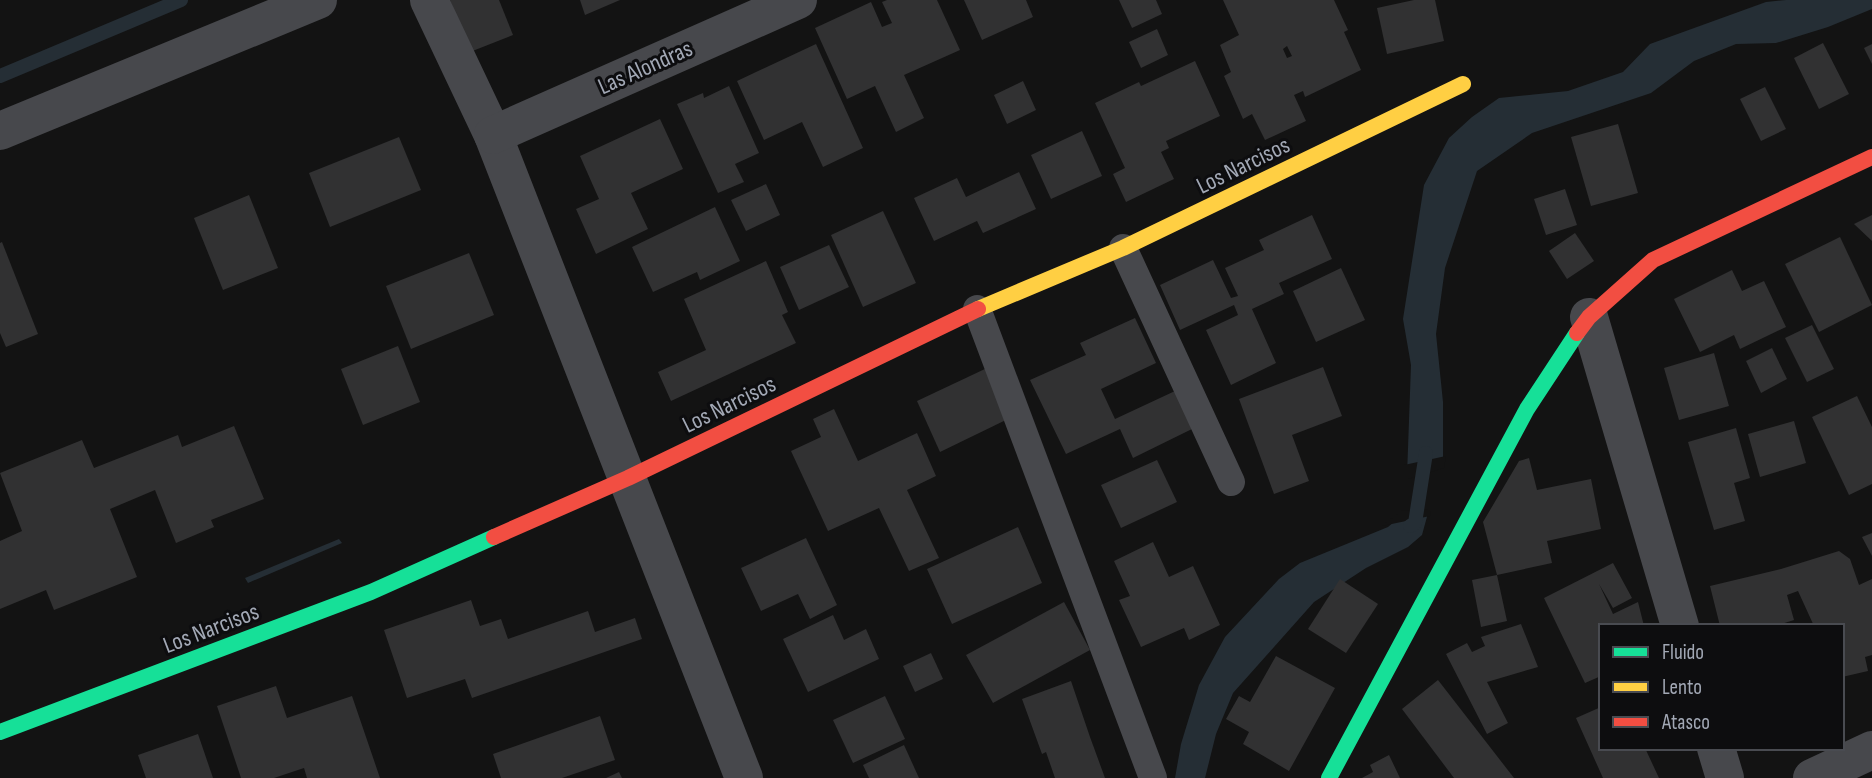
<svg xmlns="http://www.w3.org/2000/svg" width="1872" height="778" font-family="'Sofia Sans Condensed',sans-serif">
<rect width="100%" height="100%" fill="#131313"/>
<g fill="#252e35">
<polygon points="1786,0 1872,0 1872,9 1828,27 1776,43 1736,44 1694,61 1651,93 1532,133 1477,171 1445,268 1436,334 1443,402 1443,465 1407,476 1411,365 1403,319 1424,185 1449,138 1472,117 1499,98 1568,91 1623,72 1650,44 1766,2"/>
<polygon points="1428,513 1422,535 1408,547 1366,568 1314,602 1233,693 1216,734 1205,778 1175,778 1181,744 1199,685 1225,637 1279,579 1300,563 1388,527 1402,515"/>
<polygon points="339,539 342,543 248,583 245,578"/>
</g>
<g fill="#131313">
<polygon points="1446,456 1444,468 1408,479 1404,477 1404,465"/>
<polygon points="1428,509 1431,511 1430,516 1382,526 1401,511"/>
</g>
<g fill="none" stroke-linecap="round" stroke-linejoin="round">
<g stroke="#252e35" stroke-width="14">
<polyline points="0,76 181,0"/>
<polyline points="1410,526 1415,523 1426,453"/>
</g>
</g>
<g fill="#313132" fill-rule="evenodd">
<polygon points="450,0 499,0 513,35 470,52"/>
<polygon points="580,0 620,0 585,15"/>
<polygon points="887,0 937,0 960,50 904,75 924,118 896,132 875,86 847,99 815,28 871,2 882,27 892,23 882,2"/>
<polygon points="964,0 1026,0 1033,17 982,40"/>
<polygon points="1119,0 1156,0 1162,14 1132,28"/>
<path d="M1223,0H1334L1348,30L1344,32L1361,70L1305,97L1303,91L1294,95L1306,121L1265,140L1252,114L1243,119L1224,76L1231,72L1220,45L1239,35ZM1287,46L1292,56L1287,58L1283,49Z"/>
<polygon points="1414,0 1435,0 1444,41 1387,54 1377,8"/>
<polygon points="1157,29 1168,55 1141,68 1129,42"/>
<polygon points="1823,43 1849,94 1819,109 1794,58"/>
<polygon points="816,44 863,148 823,167 802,122 764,140 737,81"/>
<polygon points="1872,44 1872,64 1864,48"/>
<polygon points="1195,61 1220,116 1166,141 1169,148 1161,152 1174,179 1126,202 1113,174 1125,168 1095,103 1139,82 1141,86"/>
<polygon points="1023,81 1036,110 1007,124 994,95"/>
<polygon points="729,86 759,153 735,164 744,182 718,193 677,104 703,93 704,98"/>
<polygon points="1765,87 1786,129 1761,141 1740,99"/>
<polygon points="660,119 683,169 631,193 648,229 596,254 576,209 599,199 580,156"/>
<polygon points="1618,124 1638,193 1591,206 1571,137"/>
<polygon points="1082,131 1102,176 1051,199 1031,155"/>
<polygon points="399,137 421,190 330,227 309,173"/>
<polygon points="1019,172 1036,209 983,233 977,221 934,241 914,198 957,178 966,197"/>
<polygon points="766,184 780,215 746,231 731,200"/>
<polygon points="1565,189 1577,225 1546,235 1534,199"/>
<polygon points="249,195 278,268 223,290 194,218"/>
<polygon points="715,207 740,261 700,280 697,272 653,292 632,247"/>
<polygon points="883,211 916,283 863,307 831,235"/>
<polygon points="1312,215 1332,259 1279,283 1284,294 1252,309 1276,363 1231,385 1206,330 1238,315 1234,305 1180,330 1160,285 1213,260 1231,298 1238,296 1225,268 1264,250 1259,240"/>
<polygon points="1872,215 1872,241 1854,224"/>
<polygon points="1575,233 1594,261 1567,279 1549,251"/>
<polygon points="1840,237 1872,305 1819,332 1785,264"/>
<polygon points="2,242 38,334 6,347 0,333 0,243"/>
<polygon points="829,245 849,287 799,310 780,267"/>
<polygon points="469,253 494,315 411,349 386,286"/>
<polygon points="766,261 788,312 782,315 796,343 671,401 658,372 706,350 684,299"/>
<polygon points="1341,268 1365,320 1316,342 1293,291"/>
<polygon points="1732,270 1742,291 1764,281 1786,327 1740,349 1734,335 1700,352 1674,299"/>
<polygon points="1135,318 1156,363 1101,389 1115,419 1175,391 1192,429 1133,458 1120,429 1066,454 1030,380 1086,355 1080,343"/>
<polygon points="1812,325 1834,369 1807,382 1785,338"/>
<polygon points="398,346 420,402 363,425 341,369"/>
<polygon points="1772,348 1787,379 1761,393 1746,361"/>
<polygon points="1714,353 1729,406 1679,420 1664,368"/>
<polygon points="1323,367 1342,416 1292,435 1309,481 1274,494 1239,399"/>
<polygon points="987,368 1010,418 940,452 917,401"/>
<polygon points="1857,396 1872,427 1872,484 1849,495 1812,417"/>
<polygon points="834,409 858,461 917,433 936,476 907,490 939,558 909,571 879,508 828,531 791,451 821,437 813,419"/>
<polygon points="1794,421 1806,463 1760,477 1748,434"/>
<polygon points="234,426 264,499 211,520 214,527 176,543 155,490 110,509 137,577 54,610 46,590 0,609 0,541 22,531 0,473 82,440 94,468 178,435 182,447"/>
<polygon points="1736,428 1750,478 1734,483 1745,521 1714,530 1688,442"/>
<polygon points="1529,458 1537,490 1591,479 1601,529 1547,541 1552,563 1497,575 1507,621 1481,627 1472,580 1497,575 1483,522 1519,461"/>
<polygon points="1157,460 1177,502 1121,528 1101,485"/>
<polygon points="1018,527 1042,583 952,624 927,569"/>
<polygon points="1872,533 1872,556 1862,537"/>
<polygon points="806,538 837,605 810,619 798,594 761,611 741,568"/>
<polygon points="1153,542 1169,577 1193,566 1220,625 1189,640 1184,628 1141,647 1119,600 1130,596 1114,561"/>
<polygon points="1839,551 1850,559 1859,585 1872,579 1872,655 1865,657 1868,671 1842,677 1842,626 1814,626 1798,591 1787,595 1794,620 1775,626 1720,626 1710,586 1781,569"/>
<polygon points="1613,563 1632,598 1613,608 1599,584 1613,614 1638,602 1644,626 1601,626 1601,676 1585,683 1544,598"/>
<polygon points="1340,579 1378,604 1346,653 1308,629"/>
<polygon points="471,600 480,626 501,619 508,639 588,611 595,632 635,618 642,639 472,698 465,679 407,698 384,630"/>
<polygon points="1064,602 1090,650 993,703 966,655"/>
<polygon points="833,615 844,640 866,629 879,659 808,692 783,639"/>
<polygon points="1521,624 1538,667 1487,682 1508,723 1487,734 1446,654 1467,643 1472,652 1485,646 1481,637"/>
<polygon points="931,653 943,679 915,692 903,666"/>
<polygon points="1276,656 1335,688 1289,771 1243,744 1249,732 1226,719 1239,696 1250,702"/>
<polygon points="1438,680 1514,778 1454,778 1402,709"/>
<polygon points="1071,681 1090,737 1105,778 1055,778 1046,752 1042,754 1022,699"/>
<polygon points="276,686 287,718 352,696 380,778 307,778 304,768 274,778 241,778 217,706"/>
<polygon points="885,696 905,739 853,763 833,720"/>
<polygon points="1601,707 1601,748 1645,748 1659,778 1603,778 1576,718"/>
<polygon points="600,716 615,760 562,778 501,778 493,754"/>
<polygon points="198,734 213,778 146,778 138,755"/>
<polygon points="904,745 919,778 869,778 863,765"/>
<polygon points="1389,755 1400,778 1362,778 1373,772 1370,765"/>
<polygon points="619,772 622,778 606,778"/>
</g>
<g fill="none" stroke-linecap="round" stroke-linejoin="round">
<g stroke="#47484c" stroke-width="28">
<polyline points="1123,248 1231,482"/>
<polyline points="977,309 1153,778"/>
</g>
<g stroke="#47484c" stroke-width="38">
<polyline points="429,0 493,135 744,778"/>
<polyline points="0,131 318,0"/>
<polyline points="493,135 798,0"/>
<polyline points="1589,317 1680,626"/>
<polyline points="1716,748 1725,778"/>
<polyline points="1812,778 1872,750"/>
</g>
<g stroke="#16e098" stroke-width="16">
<polyline points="0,732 371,592 494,537"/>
<polyline points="1329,778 1527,409 1577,333"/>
</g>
<polyline stroke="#ffcf43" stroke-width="16" points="978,309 1123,248 1463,84"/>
<g stroke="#f24e42" stroke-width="16">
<polyline points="1577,333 1589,317 1653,260 1872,157"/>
<polyline points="494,537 628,478 978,309"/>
</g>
</g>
<g text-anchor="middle" stroke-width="6" stroke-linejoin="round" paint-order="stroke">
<g font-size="24" fill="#a2a8b5" stroke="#0d0d0f">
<text transform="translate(645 67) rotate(-24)" y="8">Las Alondras</text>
<text transform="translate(1243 165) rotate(-26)" y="8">Los Narcisos</text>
<text transform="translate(729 404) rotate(-26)" y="8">Los Narcisos</text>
<text transform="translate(211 628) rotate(-21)" y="8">Los Narcisos</text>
</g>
</g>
<rect x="1599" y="624" width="245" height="126" fill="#0d0d0f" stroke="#494b51" stroke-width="2"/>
<rect x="1613" y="647" width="35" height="10" fill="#16e098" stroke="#494b51" stroke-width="2"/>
<text x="1662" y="659" font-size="21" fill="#a2a8b5">Fluido</text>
<rect x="1613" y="682" width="35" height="10" fill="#ffcf43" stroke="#494b51" stroke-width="2"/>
<text x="1662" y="694" font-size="21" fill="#a2a8b5">Lento</text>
<rect x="1613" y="717" width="35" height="10" fill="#f24e42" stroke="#494b51" stroke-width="2"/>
<text x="1662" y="729" font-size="21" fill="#a2a8b5">Atasco</text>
</svg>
